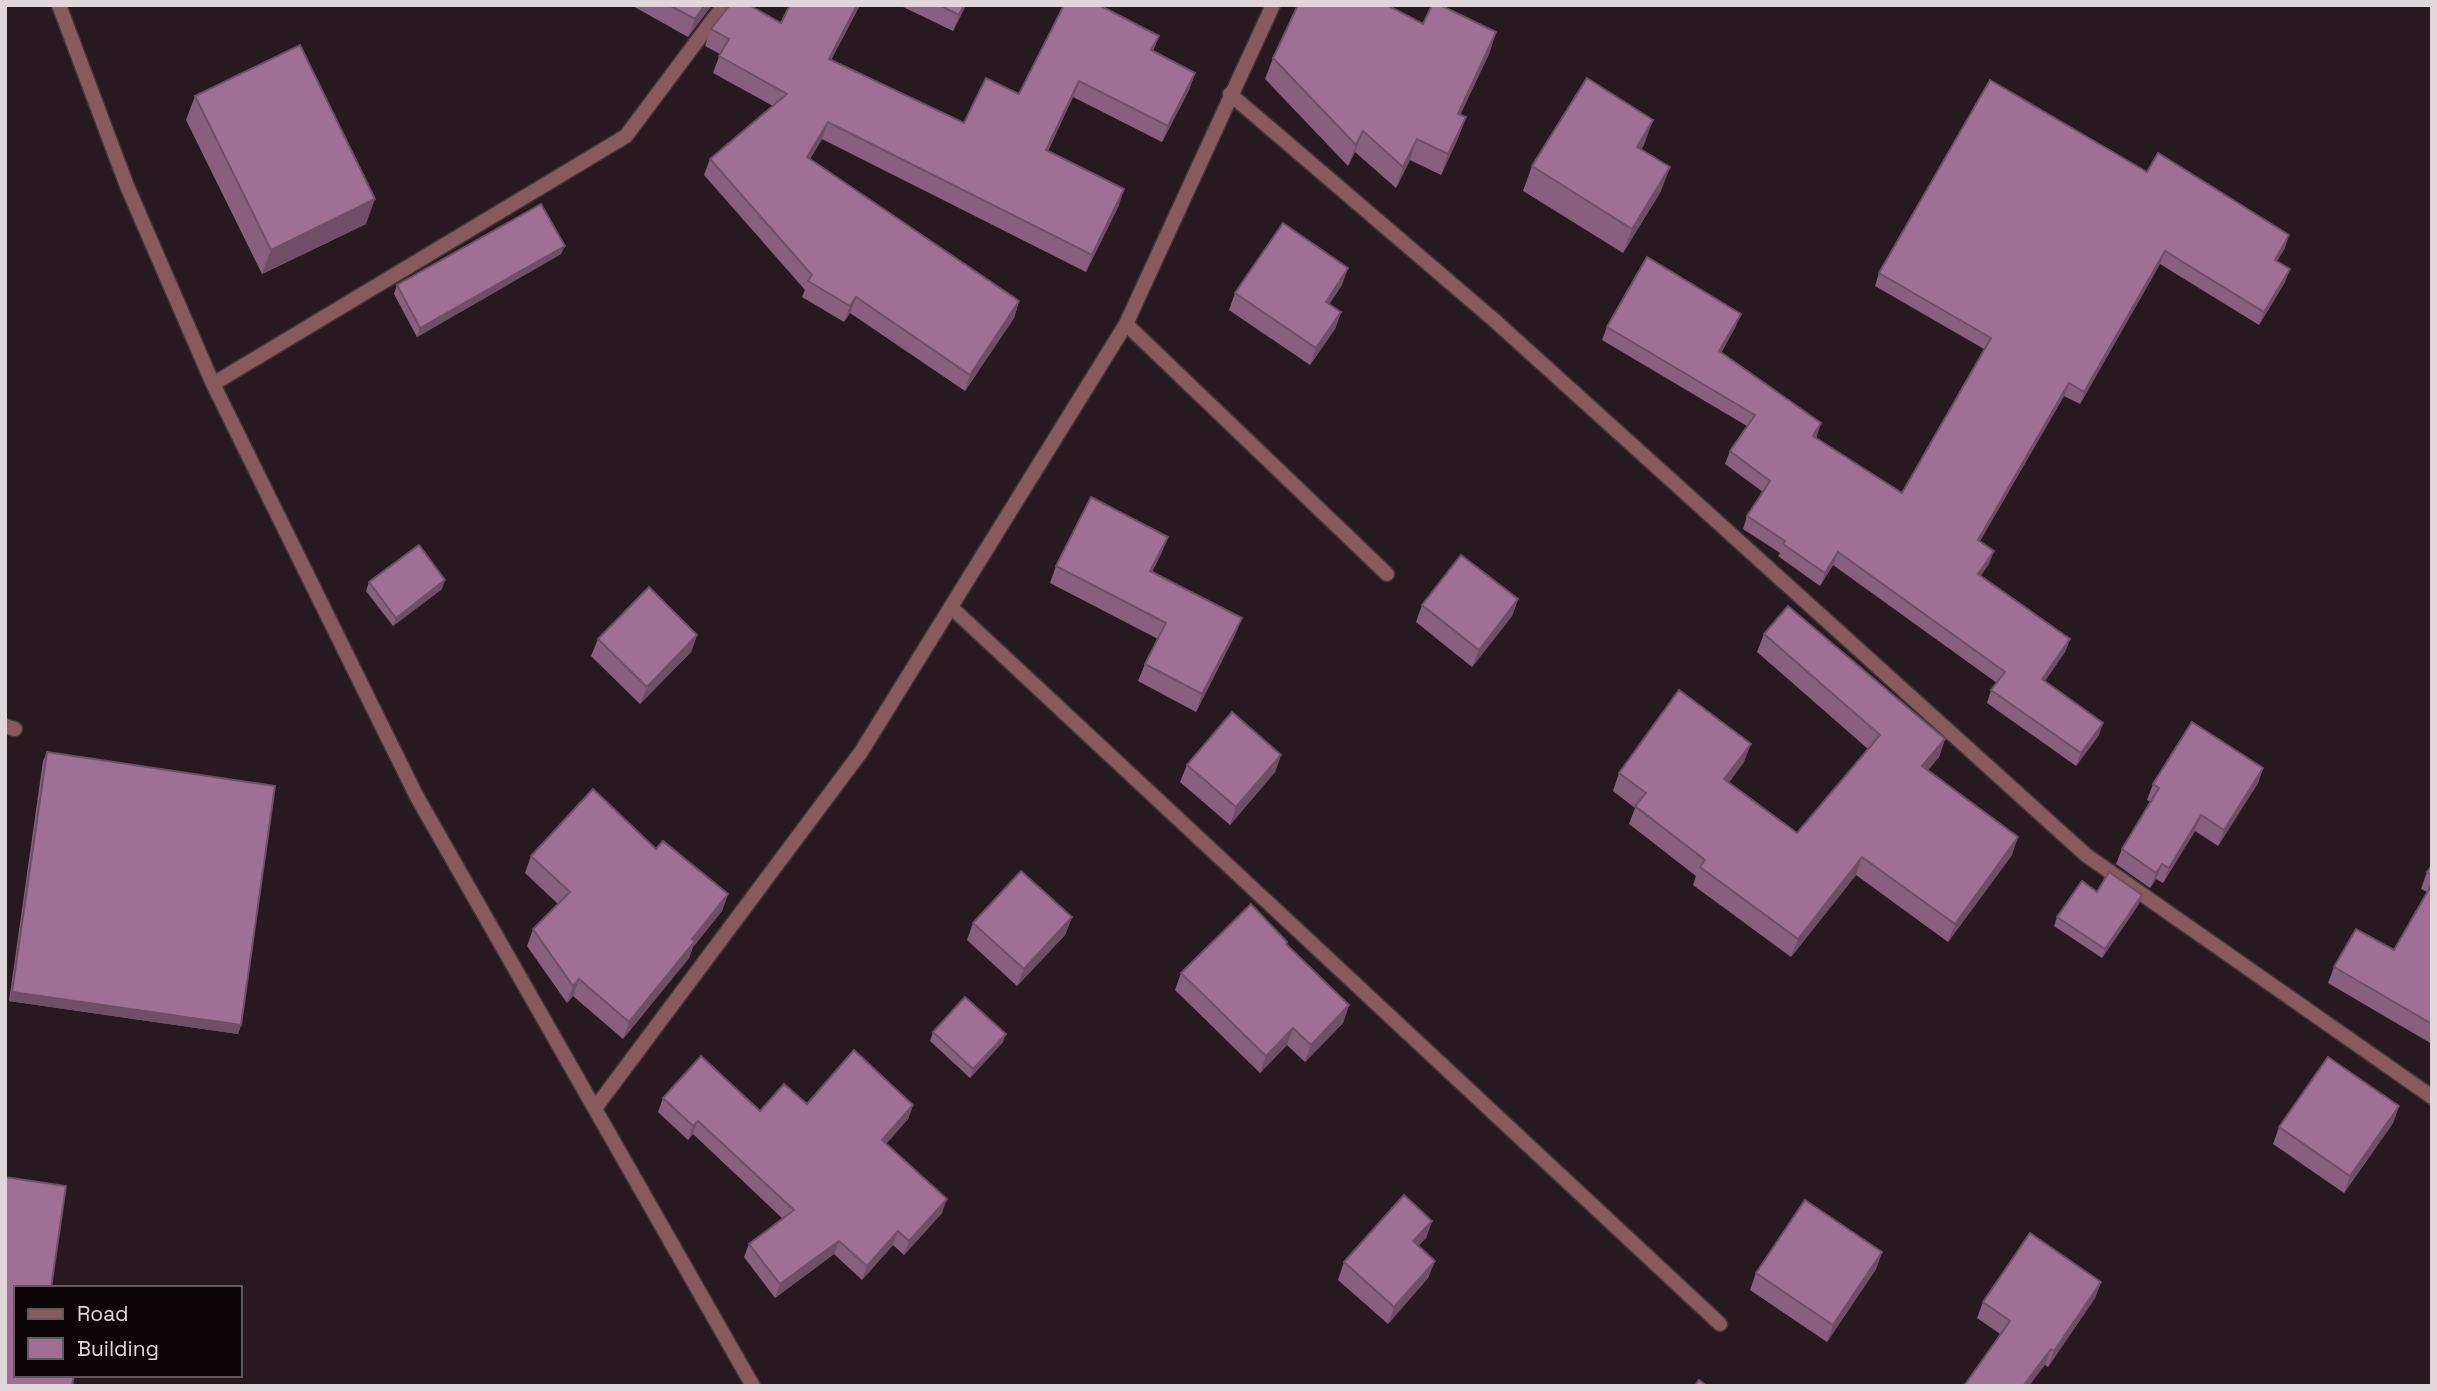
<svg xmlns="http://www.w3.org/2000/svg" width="2437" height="1391" font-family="'Space Grotesk',sans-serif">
<rect width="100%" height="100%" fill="#27191f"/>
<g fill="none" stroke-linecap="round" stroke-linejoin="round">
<defs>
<g id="lane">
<polyline points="1126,324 1387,574"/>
<polyline points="213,384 626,136 724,5"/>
<polyline points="951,607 1720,1324"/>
<polyline points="5,726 15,729"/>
</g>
<g id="street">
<polyline points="59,5 127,186 213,384 417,797 753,1386"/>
<polyline points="1230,94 1494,320 2086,855 2432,1097"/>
<polyline points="596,1107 861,752 1126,324 1273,5"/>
</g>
</defs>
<use href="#lane" stroke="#413439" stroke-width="17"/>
<use href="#street" stroke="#413439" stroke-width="17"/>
<use href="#lane" stroke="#88595f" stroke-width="14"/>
<use href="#street" stroke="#88595f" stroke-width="14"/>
</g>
<g fill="#895f80">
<polygon points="631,5 712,5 688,37"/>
<polygon points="790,5 860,5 831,60 964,123 1019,94 1159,36 1153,51 1195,73 1189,90 1162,142 1073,97 1048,151 1119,205 1086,272 822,139 810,159 1019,301 1014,318 965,391 850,313 844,322 802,297 805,290 704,175 710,159 773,106 713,73 720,54 705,46 711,29 781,23"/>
<polygon points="899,5 966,5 953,31"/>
<polygon points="1423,24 1496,32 1489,54 1460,114 1466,117 1458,138 1441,175 1410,160 1396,188 1355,152 1348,166 1265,79 1273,58"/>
<polygon points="195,96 366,224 262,274 186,120"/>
<polygon points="1644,145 1641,149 1661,191 1623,253 1523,191 1532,166"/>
<polygon points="2147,172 2285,248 2277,261 2285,282 2259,325 2160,264 2080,404 2064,396 1980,541 1989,564 1980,576 2070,639 2065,652 2045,681 2099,735 2076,766 1987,703 1991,690 1997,683 1833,565 1820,586 1778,556 1780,553 1743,529 1747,516 1763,492 1725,464 1730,451 1747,426 1602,340 1607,327 1736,326 1721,353 1817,436 1816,438 1902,493 1984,349 1875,286 1879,273"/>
<polygon points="561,254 417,337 394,294 397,285"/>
<polygon points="1342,285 1329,304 1341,312 1335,329 1310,365 1229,310 1235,293"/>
<polygon points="1168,537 1161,554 1152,572 1235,635 1196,712 1138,681 1145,664 1158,639 1050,583 1056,566"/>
<polygon points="369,582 442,589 393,626 366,591"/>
<polygon points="1518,599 1512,616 1472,667 1416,622 1422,605"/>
<polygon points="1764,634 1945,739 1939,757 1928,770 2012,855 1948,942 1856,875 1791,957 1693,885 1696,876 1629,824 1635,808 1613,791 1619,773 1744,762 1729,782 1797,833 1868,749 1757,652"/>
<polygon points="697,635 691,652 640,704 591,656 598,639"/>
<polygon points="47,752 241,1025 238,1034 9,1001 43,761"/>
<polygon points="1281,755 1275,772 1230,825 1180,782 1187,765"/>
<polygon points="2263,768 2258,783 2218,846 2195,831 2163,883 2156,879 2150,888 2116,864 2122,849 2151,802 2147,800 2153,784"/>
<polygon points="656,849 728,894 722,911 693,947 689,958 623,1039 573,996 567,1003 527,946 533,929 558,904 525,873 531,856"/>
<polygon points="2432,865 2432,1044 2328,983 2334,967 2394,950 2427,892 2421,889 2427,872"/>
<polygon points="2097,892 2139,904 2102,958 2054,926 2057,917"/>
<polygon points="1072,917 1065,935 1017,986 967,940 973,923"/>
<polygon points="1287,942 1286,945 1349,1005 1343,1023 1305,1062 1287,1045 1260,1073 1175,990 1181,973"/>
<polygon points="933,1032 1003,1042 970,1078 930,1041"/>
<polygon points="663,1098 760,1111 807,1104 913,1105 908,1119 886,1144 942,1213 904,1255 893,1245 862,1280 834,1254 775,1298 744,1257 749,1244 783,1219 693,1134 688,1140 658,1112"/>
<polygon points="2399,1106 2393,1123 2344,1193 2273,1144 2279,1127"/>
<polygon points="1432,1221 1426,1238 1418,1246 1435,1261 1428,1278 1388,1324 1338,1280 1344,1262"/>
<polygon points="1882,1252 1876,1269 1827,1342 1750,1290 1756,1273"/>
<polygon points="2101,1282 2095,1298 2048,1367 1977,1318 1983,1302"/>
</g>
<g fill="#6f4e68">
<polygon points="705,5 712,5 688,37 695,19"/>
<polygon points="857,5 860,5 823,75 829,59"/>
<polygon points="964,5 966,5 953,31 959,15"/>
<polygon points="1496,32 1489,54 1451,135 1458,114"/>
<polygon points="1195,73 1189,90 1162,142 1168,126"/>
<polygon points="1079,81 1073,97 1040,166 1046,150"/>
<polygon points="1466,117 1458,138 1441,175 1448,154"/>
<polygon points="1653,120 1644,145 1628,171 1637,147"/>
<polygon points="828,122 822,139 801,173 807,157"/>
<polygon points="1363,131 1355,152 1348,166 1356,145"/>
<polygon points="1417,139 1410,160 1396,188 1403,167"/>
<polygon points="1670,167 1661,191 1623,253 1632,229"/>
<polygon points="1124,189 1119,205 1086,272 1092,255"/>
<polygon points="375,199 366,224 262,274 271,250"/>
<polygon points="2289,235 2285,248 2270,272 2275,260"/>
<polygon points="565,246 561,254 417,337 420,328"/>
<polygon points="2165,251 2160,264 2080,404 2084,392"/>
<polygon points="1348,268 1342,285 1319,319 1326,302"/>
<polygon points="2290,269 2285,282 2259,325 2264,312"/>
<polygon points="856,297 850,313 844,322 850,306"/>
<polygon points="1019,301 1014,318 965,391 970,375"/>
<polygon points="1341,312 1335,329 1310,365 1316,348"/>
<polygon points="1741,314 1736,326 1714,364 1719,351"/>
<polygon points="2069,383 2064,396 1973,553 1978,540"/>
<polygon points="1821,423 1817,436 1808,448 1813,436"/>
<polygon points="1168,537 1161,554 1143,588 1150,571"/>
<polygon points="1994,551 1989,564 1973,587 1978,574"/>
<polygon points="1838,552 1833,565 1820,586 1825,573"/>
<polygon points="445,580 442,589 393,626 396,618"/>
<polygon points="1518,599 1512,616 1472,667 1479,650"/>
<polygon points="1242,618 1235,635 1196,712 1202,694"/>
<polygon points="697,635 691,652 640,704 647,687"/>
<polygon points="2070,639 2065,652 2037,692 2042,679"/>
<polygon points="2103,723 2099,735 2076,766 2081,753"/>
<polygon points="1945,739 1939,757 1916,784 1922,766"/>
<polygon points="1751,744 1744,762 1718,797 1724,779"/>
<polygon points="1281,755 1275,772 1230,825 1236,807"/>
<polygon points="2263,768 2258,783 2218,846 2224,830"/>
<polygon points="2201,815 2195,831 2163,883 2169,868"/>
<polygon points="2018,837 2012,855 1948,942 1955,924"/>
<polygon points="1862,857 1856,875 1791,957 1798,939"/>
<polygon points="2162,864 2156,879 2150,888 2156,873"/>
<polygon points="728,894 722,911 693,947 689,958 623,1039 629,1022 692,939"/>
<polygon points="2142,895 2139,904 2102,958 2105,949"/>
<polygon points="1072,917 1065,935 1017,986 1024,969"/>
<polygon points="579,979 573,996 567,1003 573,986"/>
<polygon points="12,992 241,1025 238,1034 9,1001"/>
<polygon points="1349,1005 1343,1023 1305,1062 1311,1045"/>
<polygon points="1293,1028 1287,1045 1260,1073 1266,1056"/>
<polygon points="1006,1034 1003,1042 970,1078 973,1069"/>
<polygon points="913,1105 908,1119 877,1154 882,1140"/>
<polygon points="2399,1106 2393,1123 2344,1193 2350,1176"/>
<polygon points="698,1121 693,1134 688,1140 693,1126"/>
<polygon points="947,1199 942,1213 904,1255 909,1241"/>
<polygon points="1432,1221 1426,1238 1407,1258 1413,1241"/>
<polygon points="898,1231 893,1245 862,1280 867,1266"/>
<polygon points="839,1241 834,1254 775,1298 780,1284"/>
<polygon points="1882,1252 1876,1269 1827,1342 1833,1325"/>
<polygon points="1435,1261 1428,1278 1388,1324 1394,1307"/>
<polygon points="2101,1282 2095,1298 2048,1367 2054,1351"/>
<polygon points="2051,1349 2045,1365 2029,1386 2023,1386"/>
</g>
<g fill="#9f6f95" stroke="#6f4e68" stroke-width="2">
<polygon points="669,5 705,5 695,19"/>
<polygon points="730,5 749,5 781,23 790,5 857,5 829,59 964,123 986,78 1019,94 1064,5 1099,5 1159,36 1151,50 1195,73 1168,126 1079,81 1046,150 1124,189 1092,255 828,122 807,157 1019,301 970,375 856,297 850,306 808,281 812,275 710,159 787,94 719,56 729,39 711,29"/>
<polygon points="939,5 964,5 959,15"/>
<polygon points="1298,5 1387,5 1423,24 1432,5 1440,5 1496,32 1458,114 1466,117 1448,154 1417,139 1403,167 1363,131 1356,145 1273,58"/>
<polygon points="300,45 375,199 271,250 195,96"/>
<polygon points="1587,78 1653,120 1637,147 1670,167 1632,229 1532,166"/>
<polygon points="1990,80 2147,172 2158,153 2289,235 2275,260 2290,269 2264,312 2165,251 2084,392 2069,383 1978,540 1994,551 1978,574 2070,639 2042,679 2103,723 2081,753 1991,690 2005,672 1838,552 1825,573 1783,544 1785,541 1747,516 1770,481 1730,451 1755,415 1607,327 1647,257 1741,314 1719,351 1821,423 1813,436 1902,493 1991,338 1879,273"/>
<polygon points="541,204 565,246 420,328 397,285"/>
<polygon points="1283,223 1348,268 1326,302 1341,312 1316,348 1235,293"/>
<polygon points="1091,497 1168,537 1150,571 1242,618 1202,694 1145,664 1166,623 1056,566"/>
<polygon points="419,545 445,580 396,618 369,582"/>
<polygon points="1461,555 1518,599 1479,650 1422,605"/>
<polygon points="649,587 697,635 647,687 598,639"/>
<polygon points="1788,606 1945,739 1922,766 2018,837 1955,924 1862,857 1798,939 1700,867 1705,860 1635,806 1646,793 1619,773 1679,690 1751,744 1724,779 1797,833 1880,735 1764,634"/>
<polygon points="1232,712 1281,755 1236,807 1187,765"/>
<polygon points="2192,722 2263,768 2224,830 2201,815 2169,868 2162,864 2156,873 2122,849 2159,788 2153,784"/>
<polygon points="47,752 275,786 241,1025 12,992"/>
<polygon points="593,789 656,849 663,841 728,894 692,939 695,941 629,1022 579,979 573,986 533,929 570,892 531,856"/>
<polygon points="2432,865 2432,875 2427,872"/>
<polygon points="1021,871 1072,917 1024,969 973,923"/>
<polygon points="2109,872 2142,895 2105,949 2057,917 2082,881 2097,892"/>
<polygon points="2432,884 2432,1024 2334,967 2356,929 2394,950"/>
<polygon points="1251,904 1287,942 1286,944 1349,1005 1311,1045 1293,1028 1266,1056 1181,973"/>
<polygon points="965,997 1006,1034 973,1069 933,1032"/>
<polygon points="854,1050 913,1105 882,1140 947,1199 909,1241 898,1231 867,1266 839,1241 780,1284 749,1244 794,1210 698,1121 693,1126 663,1098 701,1056 760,1111 784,1084 807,1104"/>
<polygon points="2328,1057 2399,1106 2350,1176 2279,1127"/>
<polygon points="5,1177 66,1186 51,1288 16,1288 16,1375 74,1375 72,1386 5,1386"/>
<polygon points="1404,1195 1432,1221 1413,1241 1435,1261 1394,1307 1344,1262"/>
<polygon points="1805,1200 1882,1252 1833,1325 1756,1273"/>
<polygon points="2030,1233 2101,1282 2054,1351 2051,1349 2023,1386 1964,1386 2010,1321 1983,1302"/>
<polygon points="1699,1380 1707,1386 1695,1386"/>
</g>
<rect width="2437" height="1391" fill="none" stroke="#e1d7db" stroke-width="14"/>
<rect x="14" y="1286" width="228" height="91" fill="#0c0608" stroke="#615a5c" stroke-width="2"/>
<rect x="28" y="1309" width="35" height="10" fill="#88595f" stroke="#615a5c" stroke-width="2"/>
<text x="77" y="1321" font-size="21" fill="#e1d7db">Road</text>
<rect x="28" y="1338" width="35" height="21" fill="#9f6f95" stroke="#615a5c" stroke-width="2"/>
<text x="77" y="1356" font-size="21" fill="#e1d7db">Building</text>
</svg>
